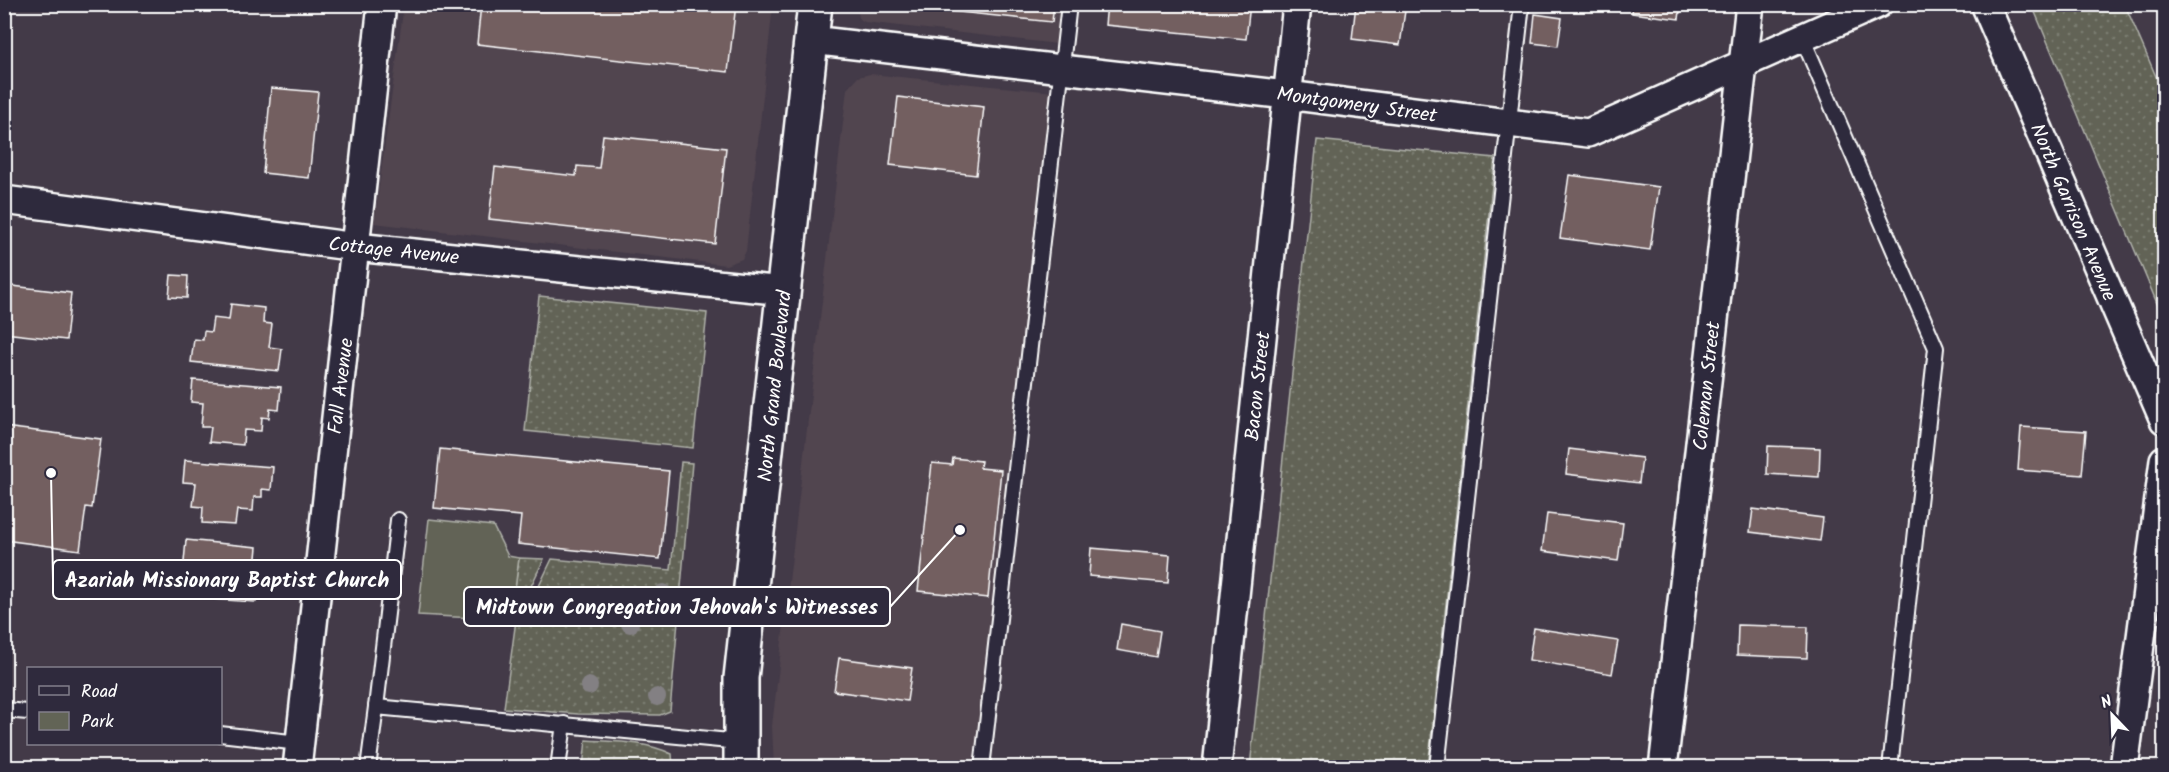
<svg xmlns="http://www.w3.org/2000/svg" width="2169" height="772" font-family="Kalam,sans-serif">
<defs>
<pattern id="grass-dots" width="8" height="8" patternUnits="userSpaceOnUse" patternTransform="scale(1.5)"><rect width="8" height="8" fill="#626456"/><path d="M2 2h.1M6 6h.1" fill="none" stroke="#7a7b6f" stroke-width="1.8" stroke-linecap="round"/></pattern>
</defs>
<rect width="100%" height="100%" fill="#433a48"/>
<filter id="ink" filterUnits="userSpaceOnUse"><feTurbulence type="fractalNoise" baseFrequency=".0167" numOctaves="2"/><feDisplacementMap in="SourceGraphic" scale="12" xChannelSelector="R" yChannelSelector="G"/><feConvolveMatrix kernelMatrix="1 2 1 2 8 2 1 2 1" color-interpolation-filters="sRGB"/></filter>
<g filter="url(#ink)">
<g fill="#51454f">
<polygon points="857,4 1062,5 1058,44 865,22 859,19"/>
<polygon points="404,5 773,5 746,251 742,259 726,265 374,223"/>
<polygon points="870,74 1054,92 976,767 774,768 772,726 847,89 858,77"/>
</g>
<g fill="url(#grass-dots)" stroke="#b0b2aa" stroke-width="1.5">
<polygon points="2032,5 2125,5 2158,81 2164,78 2164,320"/>
<polygon points="1317,140 1495,158 1428,767 1250,767"/>
<polygon points="539,296 707,313 693,448 525,431"/>
<polygon points="681,462 692,463 670,711 660,715 578,714 504,708 516,620 527,611 552,559 671,570"/>
<polygon points="519,558 544,559 518,613 511,620"/>
<path d="M586,740C616,742 644,741 672,754L673,767H583Z"/>
</g>
<polygon fill="#626456" stroke="#b0b2aa" stroke-width="1.5" points="429,519 493,526 508,556 519,558 511,620 418,615"/>
<g fill="#735e60" stroke="#fff" stroke-width="1.5">
<polygon points="481,4 736,4 728,72 477,44"/>
<polygon points="1007,4 1027,7 1028,4 1054,4 1052,22 893,5"/>
<polygon points="1107,4 1250,4 1246,39 1105,25"/>
<polygon points="1356,4 1406,4 1400,45 1352,39"/>
<polygon points="1633,4 1681,4 1679,19 1632,13"/>
<polygon points="1535,14 1562,18 1558,46 1532,43"/>
<polygon points="271,88 318,92 309,178 263,173"/>
<polygon points="898,97 984,107 976,175 890,165"/>
<polygon points="603,135 726,148 715,244 489,219 495,167 576,176 577,166 599,168"/>
<polygon points="1569,175 1659,187 1650,250 1560,238"/>
<polygon points="171,275 188,276 187,298 169,297"/>
<polygon points="4,285 71,293 66,340 4,333"/>
<polygon points="231,304 264,308 263,323 272,324 269,347 282,349 279,371 191,362 194,339 203,340 204,331 211,332 213,318 229,320"/>
<polygon points="193,380 281,387 279,410 270,409 269,418 262,417 261,431 244,430 243,445 209,442 211,427 201,427 203,403 191,402"/>
<polygon points="4,427 101,439 92,508 86,507 80,550 4,540"/>
<polygon points="2021,427 2086,431 2082,475 2018,470"/>
<polygon points="1768,446 1820,448 1819,477 1767,474"/>
<polygon points="440,449 669,471 660,559 518,544 521,516 434,508"/>
<polygon points="1569,449 1642,458 1639,483 1566,474"/>
<polygon points="953,458 981,461 980,468 1001,470 988,598 918,591 932,463 952,465"/>
<polygon points="185,460 273,467 271,490 262,489 262,497 254,497 253,511 237,510 235,525 202,523 203,507 193,506 196,483 183,482"/>
<polygon points="1753,509 1823,518 1820,541 1750,532"/>
<polygon points="1547,514 1623,523 1618,561 1542,551"/>
<polygon points="186,540 257,547 254,579 183,573"/>
<polygon points="1091,548 1170,555 1168,583 1089,576"/>
<polygon points="213,579 257,582 256,602 211,599"/>
<polygon points="1121,624 1160,631 1156,657 1117,650"/>
<polygon points="1738,625 1808,627 1807,658 1737,655"/>
<polygon points="1534,628 1618,641 1612,674 1529,660"/>
<polygon points="839,658 912,668 907,701 834,691"/>
</g>
<g fill="none" stroke-linecap="round" stroke-linejoin="round">
<defs>
<g id="lane">
<polyline points="1802,37 1936,348 1890,768"/>
<polyline points="376,707 398,520"/>
<polyline points="4,710 28,712"/>
<polyline points="220,734 299,743"/>
<polyline points="368,768 376,707 740,742"/>
<polyline points="558,768 564,724"/>
<polyline points="982,768 1069,4"/>
<polyline points="1437,768 1522,4"/>
</g>
<g id="street">
<polyline points="1985,4 2164,420"/>
<polyline points="811,40 1287,95 1588,133 1878,4"/>
<polyline points="4,200 356,247 784,291"/>
<polyline points="297,768 382,4"/>
<polyline points="1217,768 1297,4"/>
<polyline points="1663,768 1750,4"/>
<polyline points="2124,768 2164,460"/>
</g>
<polyline id="primary" points="741,768 741,678 815,4"/>
</defs>
<use href="#lane" stroke="#fff" stroke-width="18"/>
<use href="#street" stroke="#fff" stroke-width="32"/>
<use href="#primary" stroke="#fff" stroke-width="38"/>
<use href="#lane" stroke="#2f2a3d" stroke-width="14"/>
<use href="#street" stroke="#2f2a3d" stroke-width="27"/>
<use href="#primary" stroke="#2f2a3d" stroke-width="33"/>
</g>
<g fill="#838083">
<circle cx="663" cy="593" r="9"/>
<circle cx="630" cy="624" r="9"/>
<circle cx="589" cy="686" r="9"/>
<circle cx="657" cy="697" r="9"/>
</g>
</g>
<g text-anchor="middle" stroke-width="4.5" stroke-linejoin="round" paint-order="stroke">
<g font-size="20" fill="#fff" stroke="#2f2a3d">
<text transform="translate(1357 104) rotate(8)" y="7">Montgomery Street</text>
<text transform="translate(2074 212) rotate(67)" y="7">North Garrison Avenue</text>
<text transform="translate(394 250) rotate(6)" y="7">Cottage Avenue</text>
<text transform="translate(340 386) rotate(-83)" y="7">Fall Avenue</text>
<text transform="translate(774 386) rotate(-84)" y="7">North Grand Boulevard</text>
<text transform="translate(1257 386) rotate(-84)" y="7">Bacon Street</text>
<text transform="translate(1706 386) rotate(-84)" y="7">Coleman Street</text>
</g>
</g>
<path fill="none" stroke="#fff" stroke-width="2" d="M51 473L53 580M960 530L890 607"/>
<g fill="#fff" stroke="#2f2a3d" stroke-width="2">
<circle cx="51" cy="473" r="6"/>
<circle cx="960" cy="530" r="6"/>
</g>
<g fill="#2f2a3d" stroke="#fff" stroke-width="2">
<rect x="53" y="560" width="348" height="39" rx="6"/>
<rect x="464" y="587" width="426" height="39" rx="6"/>
</g>
<g font-size="21" text-anchor="middle" font-weight="bold" fill="#fff">
<text x="227" y="587">Azariah Missionary Baptist Church</text>
<text x="677" y="614">Midtown Congregation Jehovah's Witnesses</text>
</g>
<rect width="2169" height="772" fill="none" stroke="#2f2a3d" stroke-width="24"/>
<rect x="12" y="12" width="2145" height="748" fill="none" stroke="#fff" stroke-width="2" filter="url(#ink)"/>
<rect x="27" y="667" width="195" height="78" fill="#2f2a3d" stroke="#827f8b" stroke-width="1.5"/>
<rect x="39" y="686" width="30" height="9" fill="#2f2a3d" stroke="#827f8b" stroke-width="1.5"/>
<text x="81" y="697" font-size="18" fill="#ffffff">Road</text>
<rect x="39" y="712" width="30" height="18" fill="#626456" stroke="#827f8b" stroke-width="1.5"/>
<text x="81" y="727" font-size="18" fill="#ffffff">Park</text>
<g transform="translate(2112 715) rotate(337)" stroke="#2f2a3d" stroke-width="4.5" paint-order="stroke">
<path d="M0-4.5L10 22L0 15L-10 22Z" fill="#ffffff"/>
<text y="-9" font-size="16" font-weight="bold" text-anchor="middle" fill="#ffffff">N</text>
</g>
</svg>
